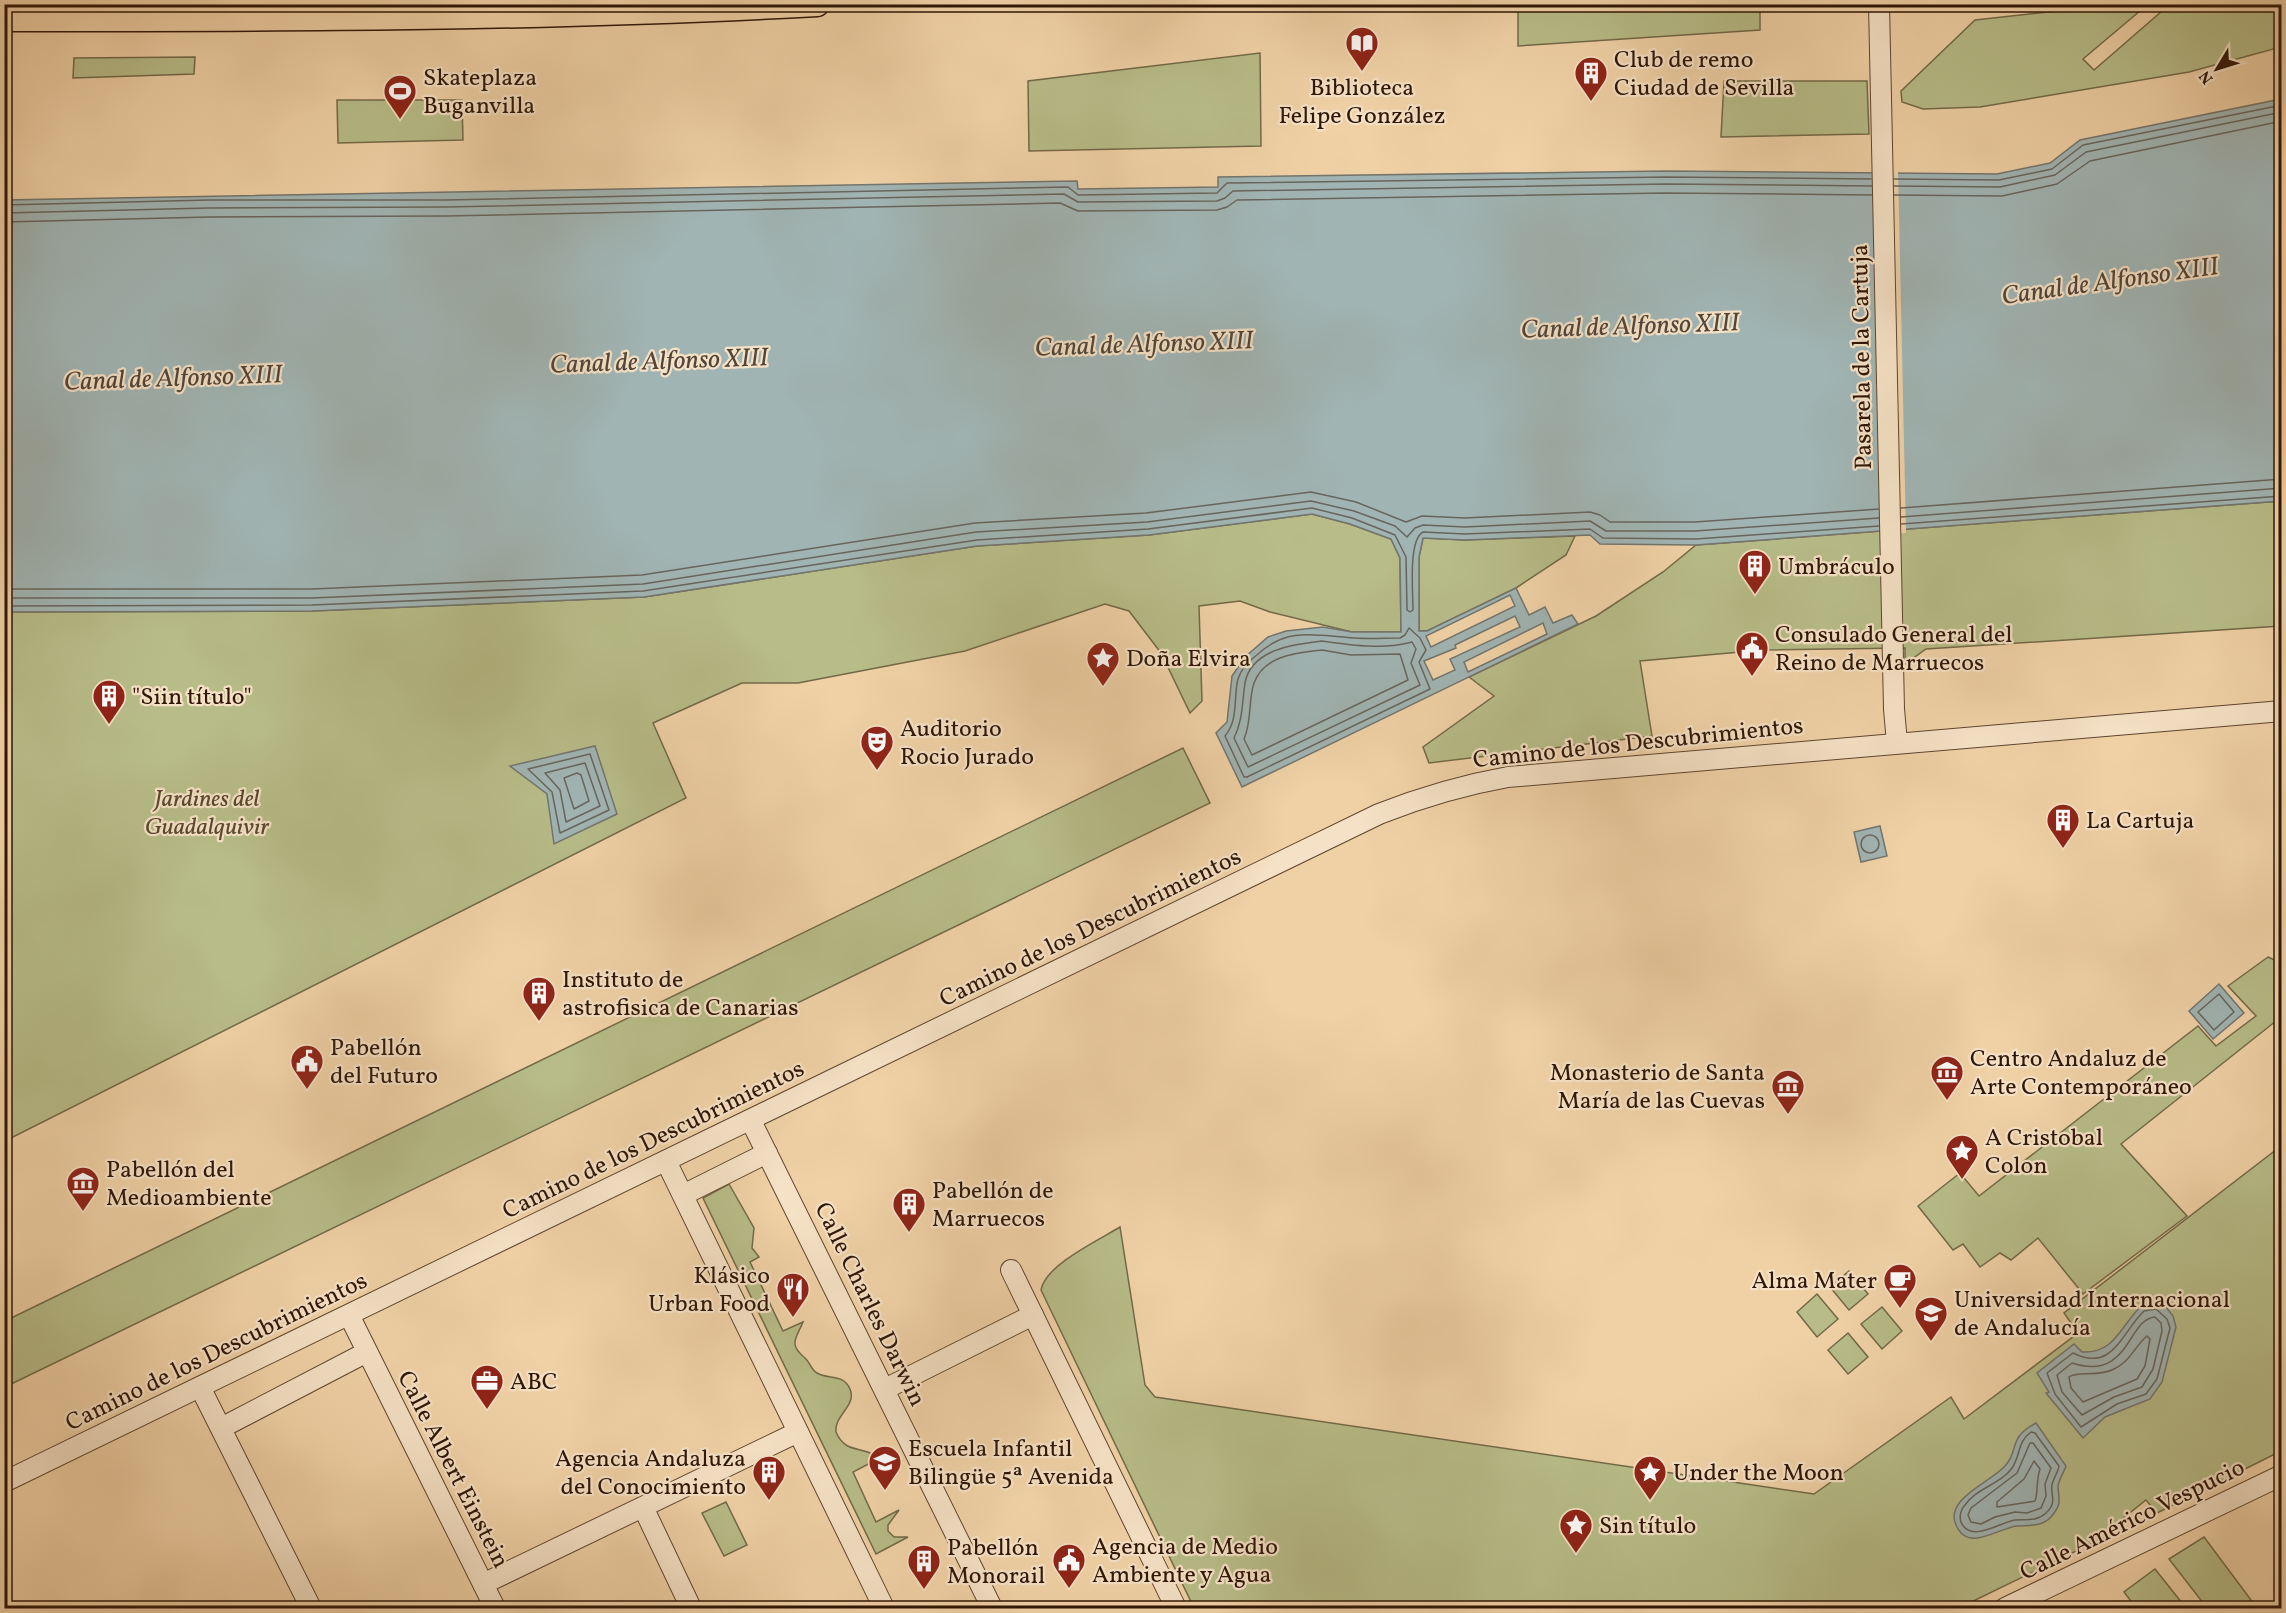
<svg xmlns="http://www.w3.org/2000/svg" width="2286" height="1613" font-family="Vollkorn,serif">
<rect width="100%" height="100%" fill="#f0d1a6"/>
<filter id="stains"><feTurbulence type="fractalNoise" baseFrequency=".00333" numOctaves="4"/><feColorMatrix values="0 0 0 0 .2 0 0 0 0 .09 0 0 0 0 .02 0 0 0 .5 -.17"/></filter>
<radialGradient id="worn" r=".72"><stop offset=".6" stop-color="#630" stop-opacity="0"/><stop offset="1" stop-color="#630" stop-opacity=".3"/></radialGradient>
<g fill="#b7bc88" stroke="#736948" stroke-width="1.5">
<polygon points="1518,5 1760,5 1760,30 1518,46"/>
<polygon points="2113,5 2147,5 2083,59 2094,70 2169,5 2281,5 2281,47 2189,72 1980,107 1923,109 1902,102 1901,91 1975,20"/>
<polygon points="1260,53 1261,146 1029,151 1028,81"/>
<polygon points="195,57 194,74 73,78 74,58"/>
<polygon points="1724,81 1867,81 1869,134 1721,137"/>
<polygon points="337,100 462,100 463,140 338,143"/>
<polygon points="2281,501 2281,626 1926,649 1905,664 1905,648 1763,650 1640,661 1652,736 1429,763 1423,747 1494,696 1469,677 1596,616 1663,572 1696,545"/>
<polygon points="1312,514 1350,524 1391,539 1400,558 1401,632 1352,632 1270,612 1240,601 1199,606 1202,701 1190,713 1161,653 1129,611 1105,604 965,651 798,683 742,683 653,723 686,798 5,1141 5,612 312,611 644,597 977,546 1149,535"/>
<polygon points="1575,536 1566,555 1516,588 1427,631 1419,631 1419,557 1423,538 1465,540"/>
<polygon points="1183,748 1210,803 5,1387 5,1321"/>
<polygon points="2268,957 2281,963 2281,1017 2121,1144 2187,1216 2083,1294 2038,1238 2011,1260 2000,1253 1980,1267 1963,1244 1953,1250 1918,1206 1960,1173 1979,1196 2198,1026 2216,1046 2256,1016 2228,986"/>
<path d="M2281,1146V1451L2157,1513L2146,1500L2107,1531L2109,1535L1959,1608H1194L1041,1290C1045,1265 1099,1240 1120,1227L1145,1385L1155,1397L1814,1494L1951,1397L1964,1419L2078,1333L2064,1313Z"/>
<path d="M729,1184L754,1228L752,1248L759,1257L750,1262L783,1331L803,1322C796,1339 788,1344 805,1358C810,1362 811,1370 817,1373C828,1380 843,1373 850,1389C857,1406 834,1415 836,1432C846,1456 865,1444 878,1459L853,1472L876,1522L899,1510L888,1525V1531L894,1537H908L876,1554L703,1198Z"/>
<polygon points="1849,1271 1868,1294 1849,1310 1830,1287"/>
<polygon points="1817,1294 1838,1319 1817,1337 1797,1312"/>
<polygon points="1882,1307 1902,1331 1882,1349 1861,1324"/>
<polygon points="1848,1333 1868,1357 1848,1374 1828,1350"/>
<polygon points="726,1502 747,1545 724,1556 702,1513"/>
<polygon points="2204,1537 2257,1608 2207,1608 2169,1559"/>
<polygon points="2155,1569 2186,1608 2136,1608 2124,1592"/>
</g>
<g fill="#a0b4b3" stroke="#73756e" stroke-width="1.5" fill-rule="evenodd">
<path d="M2281,99V501L1696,545L1600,544L1590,535L1465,540L1423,538L1419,557V631H1427L1516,588L1529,615L1545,607L1553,623L1572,615L1578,624L1242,787L1216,733L1227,722L1232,676L1245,657L1268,637L1286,631L1323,627L1352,632H1401L1400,558L1391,539L1350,524L1312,514L1149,535L977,546L644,597L312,611L5,612V200L1077,181L1078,189L1218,187V177L1666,171L1997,174L2050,163L2080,140ZM1510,595L1515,606L1431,647L1426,636ZM1515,616L1520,627L1450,659L1455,670L1433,680L1424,661L1456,648L1455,645ZM1543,623L1547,634L1468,672L1464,662Z"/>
<polygon points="595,746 617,814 554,844 547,794 510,766"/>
<polygon points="1880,826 1887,856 1861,862 1854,832"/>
<polygon points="2219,984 2244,1013 2213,1039 2189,1011"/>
<path d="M2156,1303L2166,1307L2173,1316L2176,1327L2162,1382L2150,1399L2105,1417L2083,1438L2046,1393L2049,1392L2037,1373L2074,1344L2082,1352C2115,1354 2121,1325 2142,1305Z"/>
<path d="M2036,1423L2066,1466C2064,1472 2058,1481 2058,1487C2059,1501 2062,1504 2051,1517C2042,1527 2029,1525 2017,1526C1998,1528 1968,1553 1956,1525C1944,1499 1991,1482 2005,1466C2020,1450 2007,1438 2036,1423Z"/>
</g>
<polygon fill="#f0d1a6" points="1872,170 1898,170 1906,533 1880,535"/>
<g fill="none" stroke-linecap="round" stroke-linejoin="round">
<g stroke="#68655d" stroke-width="1.5">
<polyline points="1894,179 1999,180 2052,169 2083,145 2282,105"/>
<polyline points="1894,186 2000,187 2055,175 2086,152 2282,112"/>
<polyline points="1894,195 2002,196 2057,184 2090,161 2282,121"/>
<polyline points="4,205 209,200 445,200 1068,187 1078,195 1217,193 1227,183 1666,177 1871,179"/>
<polyline points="4,213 209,208 445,207 1064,194 1078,202 1217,201 1225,198 1233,191 1666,184 1872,186"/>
<polyline points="4,222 209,217 446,216 1060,203 1078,211 1217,210 1227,207 1237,200 1666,193 1872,195"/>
<polyline points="1901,508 2282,479"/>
<polyline points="1901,517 2282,488"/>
<polyline points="1901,524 2282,496"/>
<polyline points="4,589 312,589 642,575 975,523 1146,513 1311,492 1356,502 1406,522 1422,516 1465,518 1590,512 1600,515 1610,522 1695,522 1879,509"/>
<polyline points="4,598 312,598 643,584 976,532 1147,522 1311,501 1354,511 1395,526 1407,537 1415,528 1423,525 1465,527 1590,521 1606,531 1695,531 1879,518"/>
<path d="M4,606L312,605L643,591L977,540L1148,529L1312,508L1352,518L1395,535L1406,557L1407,610L1410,612L1413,610C1413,593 1408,540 1423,532L1465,534L1590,529L1603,538L1696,539L1879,526"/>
<path d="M1409,628L1420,638L1426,650L1419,662L1430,689L1247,777H1244L1225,736C1239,719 1233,699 1238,679C1241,669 1250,660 1258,654C1289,626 1317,636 1354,638C1369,639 1385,638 1400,638L1405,635Z"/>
<path d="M1322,641C1351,645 1384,650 1412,642L1416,649L1411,663L1420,685L1248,767L1234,738C1243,720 1242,703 1245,683C1251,649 1295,644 1322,641Z"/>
<path d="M1322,650L1351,655L1400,654L1408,680L1252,755L1244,739C1252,721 1248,701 1254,683C1264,655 1297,653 1322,650Z"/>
<polygon points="590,754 609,810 560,833 552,792 528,769"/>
<polygon points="585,763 600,806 566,822 560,790 545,773"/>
<polygon points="577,773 581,775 589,801 574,809 564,778"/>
<circle cx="1870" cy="844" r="9"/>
<polygon points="2219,994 2234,1012 2214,1030 2198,1012"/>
<path d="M2156,1309L2167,1319L2170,1328L2157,1379L2146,1394L2117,1404L2081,1427L2055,1394L2047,1373L2073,1353C2113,1373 2121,1333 2144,1311Z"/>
<path d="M2155,1317L2161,1323L2162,1331L2153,1369L2142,1387L2114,1397L2082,1415L2062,1392L2057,1375L2072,1363C2130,1382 2127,1319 2155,1317Z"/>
<path d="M2147,1336L2150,1339L2145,1366L2137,1379L2083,1402L2071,1388L2069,1377C2076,1371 2100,1377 2114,1369C2130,1362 2135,1346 2147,1336Z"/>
<path d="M2031,1432L2035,1433L2059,1466C2058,1472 2054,1478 2052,1484C2050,1495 2058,1502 2046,1513C2036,1522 2026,1519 2015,1520C2001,1522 1970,1544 1961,1522C1959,1516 1961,1509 1965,1505C1975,1489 2001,1484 2012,1468C2021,1455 2017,1442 2031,1432Z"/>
<polygon points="2030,1443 2033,1443 2051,1468 2045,1484 2046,1496 2041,1508 2027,1513 2015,1512 1995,1517 1981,1524 1971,1522 1968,1515 1971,1508 2017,1473"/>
<path d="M2034,1461L2040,1469C2036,1480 2038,1495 2035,1501L1997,1507V1502L2024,1479Z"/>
</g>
<defs>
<g id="minor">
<polyline points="1879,4 1894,709 1897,743"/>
<polyline points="751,1121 992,1608"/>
<polyline points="666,1161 884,1608"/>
<polyline points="683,1195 767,1153"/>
<polyline points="1011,1270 1176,1608"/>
<polyline points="349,1315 495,1608"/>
<polyline points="200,1387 311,1608"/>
<polyline points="885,1389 1033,1315"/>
<polyline points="221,1428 367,1352"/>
<path d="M4,1482L1379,814C1422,797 1463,785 1508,777L2282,711"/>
<polyline points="643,1507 691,1608"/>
<polyline points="483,1584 798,1432"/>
<polyline points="2005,1608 2282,1475"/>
</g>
<path id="major" d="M4,19C275,19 546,19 817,4"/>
</defs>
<use href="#minor" stroke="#5f452f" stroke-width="22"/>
<use href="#major" stroke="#2f1607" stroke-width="27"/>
<use href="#minor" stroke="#f5e1c5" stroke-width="20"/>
<use href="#major" stroke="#f0d1a6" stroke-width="24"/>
</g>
<defs>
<symbol id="library-pin" viewBox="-11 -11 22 30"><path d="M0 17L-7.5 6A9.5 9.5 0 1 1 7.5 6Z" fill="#8f2418" stroke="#f5e1c5"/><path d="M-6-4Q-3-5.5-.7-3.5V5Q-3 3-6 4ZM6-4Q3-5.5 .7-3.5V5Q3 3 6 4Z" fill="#fff"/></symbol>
<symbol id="building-pin" viewBox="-11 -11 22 30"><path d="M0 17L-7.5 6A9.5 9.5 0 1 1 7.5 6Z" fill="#8f2418" stroke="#f5e1c5"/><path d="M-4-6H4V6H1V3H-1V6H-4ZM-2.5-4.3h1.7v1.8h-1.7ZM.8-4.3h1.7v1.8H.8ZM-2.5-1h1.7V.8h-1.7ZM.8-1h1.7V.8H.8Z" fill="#fff"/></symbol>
<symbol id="stadium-pin" viewBox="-11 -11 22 30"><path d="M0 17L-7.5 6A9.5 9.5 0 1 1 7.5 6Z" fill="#8f2418" stroke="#f5e1c5"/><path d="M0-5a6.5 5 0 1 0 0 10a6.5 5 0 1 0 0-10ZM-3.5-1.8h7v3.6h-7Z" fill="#fff"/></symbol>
<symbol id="civic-pin" viewBox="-11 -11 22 30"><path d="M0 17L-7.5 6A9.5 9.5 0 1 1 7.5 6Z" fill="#8f2418" stroke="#f5e1c5"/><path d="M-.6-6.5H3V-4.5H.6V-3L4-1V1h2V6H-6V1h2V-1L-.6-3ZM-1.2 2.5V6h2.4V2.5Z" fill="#fff"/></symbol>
<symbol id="sight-pin" viewBox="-11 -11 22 30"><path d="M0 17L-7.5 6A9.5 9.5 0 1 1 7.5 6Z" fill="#8f2418" stroke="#f5e1c5"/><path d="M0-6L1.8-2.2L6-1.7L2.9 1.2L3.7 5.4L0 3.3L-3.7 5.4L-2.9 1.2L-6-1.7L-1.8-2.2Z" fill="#fff"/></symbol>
<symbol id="theatre-pin" viewBox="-11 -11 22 30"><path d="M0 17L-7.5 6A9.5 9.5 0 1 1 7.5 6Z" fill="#8f2418" stroke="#f5e1c5"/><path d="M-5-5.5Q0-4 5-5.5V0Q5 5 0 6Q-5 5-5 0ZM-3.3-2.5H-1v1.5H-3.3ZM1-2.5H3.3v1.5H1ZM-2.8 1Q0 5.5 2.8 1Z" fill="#fff"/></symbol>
<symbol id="museum-pin" viewBox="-11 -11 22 30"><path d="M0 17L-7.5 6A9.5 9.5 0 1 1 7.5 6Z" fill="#8f2418" stroke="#f5e1c5"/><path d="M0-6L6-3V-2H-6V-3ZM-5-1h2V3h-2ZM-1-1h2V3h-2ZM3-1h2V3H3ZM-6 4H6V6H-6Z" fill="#fff"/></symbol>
<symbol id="cafe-pin" viewBox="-11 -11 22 30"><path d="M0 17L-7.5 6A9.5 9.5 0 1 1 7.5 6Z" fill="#8f2418" stroke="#f5e1c5"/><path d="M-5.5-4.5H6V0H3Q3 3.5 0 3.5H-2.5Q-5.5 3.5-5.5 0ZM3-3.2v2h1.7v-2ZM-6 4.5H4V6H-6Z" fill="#fff"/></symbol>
<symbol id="restaurant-pin" viewBox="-11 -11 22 30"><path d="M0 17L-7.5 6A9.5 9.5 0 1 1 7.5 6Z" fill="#8f2418" stroke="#f5e1c5"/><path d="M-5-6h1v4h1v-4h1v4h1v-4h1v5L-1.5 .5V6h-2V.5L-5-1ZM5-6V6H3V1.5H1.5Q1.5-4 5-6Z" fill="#fff"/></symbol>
<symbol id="university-pin" viewBox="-11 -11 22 30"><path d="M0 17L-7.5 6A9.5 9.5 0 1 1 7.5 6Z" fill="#8f2418" stroke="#f5e1c5"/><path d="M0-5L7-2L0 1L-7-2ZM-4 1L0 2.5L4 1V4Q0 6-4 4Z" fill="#fff"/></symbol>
<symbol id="office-pin" viewBox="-11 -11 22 30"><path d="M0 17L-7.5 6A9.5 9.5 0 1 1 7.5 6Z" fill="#8f2418" stroke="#f5e1c5"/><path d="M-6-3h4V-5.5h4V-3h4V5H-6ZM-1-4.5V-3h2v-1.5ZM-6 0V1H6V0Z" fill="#fff"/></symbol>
<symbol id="school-pin" viewBox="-11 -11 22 30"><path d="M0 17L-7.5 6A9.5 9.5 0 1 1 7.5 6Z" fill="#8f2418" stroke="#f5e1c5"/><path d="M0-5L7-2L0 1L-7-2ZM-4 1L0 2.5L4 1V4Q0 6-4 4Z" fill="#fff"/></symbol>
</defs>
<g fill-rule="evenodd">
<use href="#library-pin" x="1343" y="24" width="38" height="52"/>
<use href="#building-pin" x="1572" y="54" width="38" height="52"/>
<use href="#stadium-pin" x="381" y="72" width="38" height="52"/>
<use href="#building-pin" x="1736" y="547" width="38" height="52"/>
<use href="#civic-pin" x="1733" y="629" width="38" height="52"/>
<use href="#sight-pin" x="1084" y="639" width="38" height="52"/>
<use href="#building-pin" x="90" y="677" width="38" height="52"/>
<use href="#theatre-pin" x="858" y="723" width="38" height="52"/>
<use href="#building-pin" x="2044" y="801" width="38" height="52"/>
<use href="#building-pin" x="520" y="974" width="38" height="52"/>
<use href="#civic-pin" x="288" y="1042" width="38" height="52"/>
<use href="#museum-pin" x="1928" y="1053" width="38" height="52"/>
<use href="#museum-pin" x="1769" y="1067" width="38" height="52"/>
<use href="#sight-pin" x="1943" y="1132" width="38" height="52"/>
<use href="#museum-pin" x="64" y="1164" width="38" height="52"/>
<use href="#building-pin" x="890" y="1185" width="38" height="52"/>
<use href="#cafe-pin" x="1881" y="1261" width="38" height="52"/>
<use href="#restaurant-pin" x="774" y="1270" width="38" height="52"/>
<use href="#university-pin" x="1912" y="1294" width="38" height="52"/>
<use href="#office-pin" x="468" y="1362" width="38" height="52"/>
<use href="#school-pin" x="866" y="1443" width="38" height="52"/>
<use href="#building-pin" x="750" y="1453" width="38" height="52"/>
<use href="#sight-pin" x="1631" y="1453" width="38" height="52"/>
<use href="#sight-pin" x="1557" y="1506" width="38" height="52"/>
<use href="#civic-pin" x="1050" y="1541" width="38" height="52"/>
<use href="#building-pin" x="905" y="1542" width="38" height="52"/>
</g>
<g text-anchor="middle" stroke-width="4.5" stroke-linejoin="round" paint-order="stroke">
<g font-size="24" fill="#2f1607" stroke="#f5e1c5" text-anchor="start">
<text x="1614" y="67">Club de remo<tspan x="1614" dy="28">Ciudad de Sevilla</tspan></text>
<text x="423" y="85">Skateplaza<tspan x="423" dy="28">Buganvilla</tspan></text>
<text x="1362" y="95" text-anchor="middle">Biblioteca<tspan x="1362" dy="28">Felipe González</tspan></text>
<text x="1778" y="574">Umbráculo</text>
<text x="1775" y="642">Consulado General del<tspan x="1775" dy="28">Reino de Marruecos</tspan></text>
<text x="1126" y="666">Doña Elvira</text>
<text x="132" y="704">"Siin título"</text>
<text x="900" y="736">Auditorio<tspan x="900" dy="28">Rocio Jurado</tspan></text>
<text x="2086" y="828">La Cartuja</text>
<text x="562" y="987">Instituto de<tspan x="562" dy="28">astrofisica de Canarias</tspan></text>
<text x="330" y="1055">Pabellón<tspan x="330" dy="28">del Futuro</tspan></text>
<text x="1970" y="1066">Centro Andaluz de<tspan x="1970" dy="28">Arte Contemporáneo</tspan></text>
<text x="1765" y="1080" text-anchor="end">Monasterio de Santa<tspan x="1765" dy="28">María de las Cuevas</tspan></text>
<text x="1985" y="1145">A Cristobal<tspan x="1985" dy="28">Colon</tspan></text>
<text x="106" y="1177">Pabellón del<tspan x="106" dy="28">Medioambiente</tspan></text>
<text x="932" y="1198">Pabellón de<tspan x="932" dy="28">Marruecos</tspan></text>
<text x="770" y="1283" text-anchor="end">Klásico<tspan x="770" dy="28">Urban Food</tspan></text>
<text x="1877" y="1288" text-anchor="end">Alma Mater</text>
<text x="1954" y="1307">Universidad Internacional<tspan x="1954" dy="28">de Andalucía</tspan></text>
<text x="510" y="1389">ABC</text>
<text x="908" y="1456">Escuela Infantil<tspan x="908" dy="28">Bilingüe 5ª Avenida</tspan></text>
<text x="746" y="1466" text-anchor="end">Agencia Andaluza<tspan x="746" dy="28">del Conocimiento</tspan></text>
<text x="1673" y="1480">Under the Moon</text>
<text x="1599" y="1533">Sin título</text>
<text x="1092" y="1554">Agencia de Medio<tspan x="1092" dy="28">Ambiente y Agua</tspan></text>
<text x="947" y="1555">Pabellón<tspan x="947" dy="28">Monorail</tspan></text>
</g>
<g font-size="24" fill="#2f1607" stroke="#f5e1c5">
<text transform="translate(1861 357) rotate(-91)" y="8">Pasarela de la Cartuja</text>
<text transform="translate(1638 742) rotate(-6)" y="8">Camino de los Descubrimientos</text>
<text transform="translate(1090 927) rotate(-26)" y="8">Camino de los Descubrimientos</text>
<text transform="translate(653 1139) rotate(-26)" y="8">Camino de los Descubrimientos</text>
<text transform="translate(871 1304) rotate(64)" y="8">Calle Charles Darwin</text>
<text transform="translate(216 1351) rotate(-26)" y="8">Camino de los Descubrimientos</text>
<text transform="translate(454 1469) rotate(63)" y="8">Calle Albert Einstein</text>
<text transform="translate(2132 1519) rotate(-26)" y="8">Calle Américo Vespucio</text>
</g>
<g font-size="24" font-style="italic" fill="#58482e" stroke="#f5e1c5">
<text x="207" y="806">Jardines del<tspan x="207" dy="28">Guadalquivir</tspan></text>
</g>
<g font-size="26" font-style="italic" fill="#51453b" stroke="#f5e1c5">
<text transform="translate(2110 280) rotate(-8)" y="9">Canal de Alfonso XIII</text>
<text transform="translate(1630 325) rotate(-2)" y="9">Canal de Alfonso XIII</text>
<text transform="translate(1144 343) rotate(-2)" y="9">Canal de Alfonso XIII</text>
<text transform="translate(659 360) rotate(-2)" y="9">Canal de Alfonso XIII</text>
<text transform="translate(173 377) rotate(-2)" y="9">Canal de Alfonso XIII</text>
</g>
</g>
<rect width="2286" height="1613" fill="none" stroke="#f0d1a6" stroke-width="24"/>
<rect x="6" y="6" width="2274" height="1601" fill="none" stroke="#2f1607" stroke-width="3"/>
<rect x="12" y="12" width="2262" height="1589" fill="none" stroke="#2f1607" stroke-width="1.5"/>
<g transform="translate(2217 69) rotate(232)" stroke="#f5e1c5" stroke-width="4.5" paint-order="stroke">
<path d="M0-4.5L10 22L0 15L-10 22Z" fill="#2f1607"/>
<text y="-9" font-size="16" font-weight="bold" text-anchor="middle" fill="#2f1607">N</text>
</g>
<rect width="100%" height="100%" filter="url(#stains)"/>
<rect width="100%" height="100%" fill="url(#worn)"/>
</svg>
